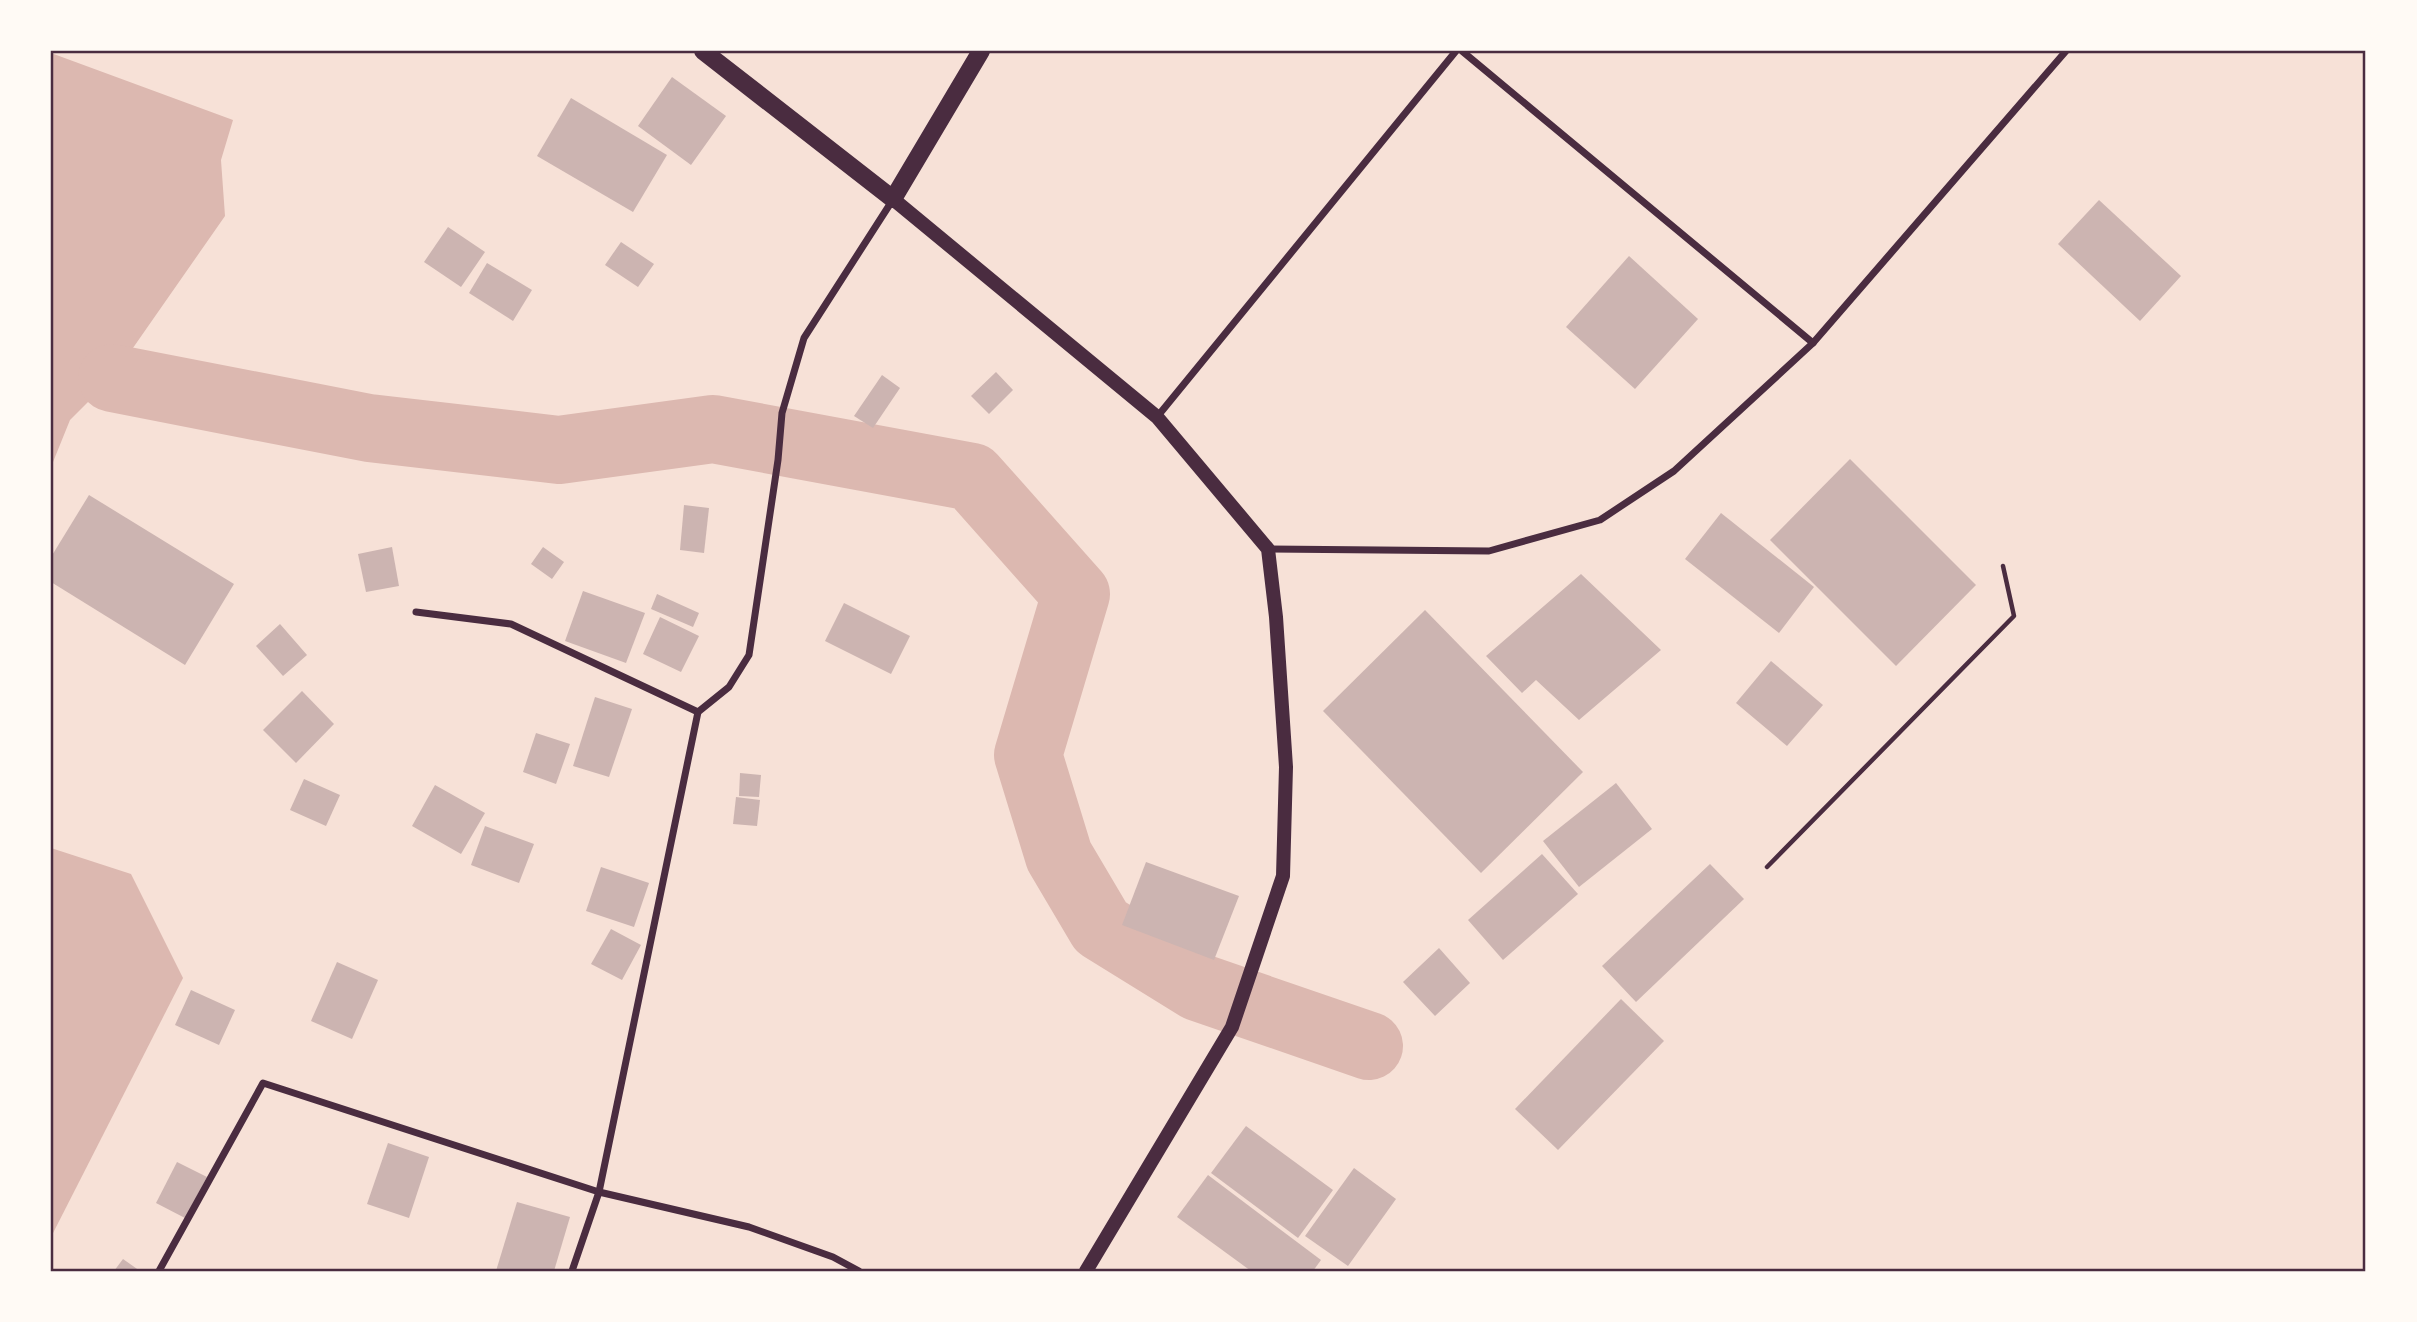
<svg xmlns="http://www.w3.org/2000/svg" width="2417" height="1322" font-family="'Open Sans',sans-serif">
<rect width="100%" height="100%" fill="#f7e1d7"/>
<g fill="#dcb8b0">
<polygon points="51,53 233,120 221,160 225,216 112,378 70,420 51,467"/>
<polygon points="51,848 131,874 183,978 51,1237"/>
</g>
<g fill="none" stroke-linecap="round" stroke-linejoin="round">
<polyline stroke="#dcb8b0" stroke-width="68" points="112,378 369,428 559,450 713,429 972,477 1076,594 1028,755 1059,856 1101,927 1198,987 1369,1046"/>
</g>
<g fill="#ccb4b1">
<polygon points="672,77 726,116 691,165 638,126"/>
<polygon points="571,98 667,155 633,212 537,156"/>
<polygon points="2099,200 2181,276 2140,321 2058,244"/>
<polygon points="448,227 485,252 461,287 424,262"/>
<polygon points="621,242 654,264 638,287 605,265"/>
<polygon points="1629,256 1698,319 1635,389 1566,327"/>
<polygon points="487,263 532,290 513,321 469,293"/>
<polygon points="996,372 1013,390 989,414 971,396"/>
<polygon points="882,375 900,388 873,428 854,416"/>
<polygon points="1850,459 1976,585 1896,666 1770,540"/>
<polygon points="89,495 234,584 185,665 51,582 51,557"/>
<polygon points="684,505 709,508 704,553 680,550"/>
<polygon points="1721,513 1814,587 1779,633 1685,559"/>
<polygon points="392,547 399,586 366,592 358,554"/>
<polygon points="543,547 564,562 552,579 531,564"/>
<polygon points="1581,574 1661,650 1579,720 1536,680 1522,693 1486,656"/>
<polygon points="583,591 645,613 626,663 565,641"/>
<polygon points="657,594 699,613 693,627 651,609"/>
<polygon points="844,603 910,636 891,674 825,641"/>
<polygon points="1425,610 1583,772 1481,873 1323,711"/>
<polygon points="660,617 699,636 681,672 643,654"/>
<polygon points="280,624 307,655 283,676 256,646"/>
<polygon points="1771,661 1823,705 1787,746 1736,703"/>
<polygon points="302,691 334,724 296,763 263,730"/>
<polygon points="595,697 632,709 609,777 573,766"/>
<polygon points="536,733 570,744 556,784 523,772"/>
<polygon points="740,773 761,775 759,797 739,796"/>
<polygon points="304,779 340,795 326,826 290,810"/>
<polygon points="1616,783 1652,829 1579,887 1543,841"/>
<polygon points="435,785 485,813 461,854 412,826"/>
<polygon points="736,797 760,800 757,826 733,824"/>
<polygon points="485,826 534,844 519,883 471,865"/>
<polygon points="1542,854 1578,894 1503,960 1468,920"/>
<polygon points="1146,862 1239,896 1214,960 1122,925"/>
<polygon points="1710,864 1744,899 1636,1002 1602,966"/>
<polygon points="601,867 649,883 634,927 586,911"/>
<polygon points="611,929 641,945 622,980 591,964"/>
<polygon points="1439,948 1470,983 1435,1016 1403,982"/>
<polygon points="337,962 378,980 352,1039 311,1021"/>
<polygon points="191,990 235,1010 219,1045 175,1025"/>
<polygon points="1621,999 1664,1041 1558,1150 1515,1109"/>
<polygon points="1246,1126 1333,1190 1298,1238 1211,1173"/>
<polygon points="388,1143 429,1157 409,1218 367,1204"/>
<polygon points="177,1162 207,1177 185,1218 156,1203"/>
<polygon points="1354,1168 1396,1199 1348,1266 1305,1236"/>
<polygon points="1208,1175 1321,1260 1313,1271 1251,1271 1177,1217"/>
<polygon points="517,1202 570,1217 554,1271 496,1271"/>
<polygon points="123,1259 140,1271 114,1271"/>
</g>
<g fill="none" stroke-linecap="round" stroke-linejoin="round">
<polyline stroke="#4a2c40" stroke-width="4.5" points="1767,867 2014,616 2003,566"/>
<g stroke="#4a2c40" stroke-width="7">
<polyline points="1462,51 1813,343"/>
<polyline points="1157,417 1456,51"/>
<polyline points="1268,549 1489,551 1600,520 1674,471 1813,343 2066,51"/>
<polyline points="416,612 511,624 698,712"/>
<polyline points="159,1271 263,1083 599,1192 749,1227 833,1257 859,1271"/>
<polyline points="572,1271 599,1192 698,712 729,687 749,655 778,460 782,413 804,338 892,201"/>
</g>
<polyline stroke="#4a2c40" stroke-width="14" points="893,199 1157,417 1268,549 1276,617 1286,767 1283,876 1232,1027 1086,1271"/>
<polyline stroke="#4a2c40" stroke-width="18" points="703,51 893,199 981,51"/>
</g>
<rect width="2417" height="1322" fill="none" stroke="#fffaf5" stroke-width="105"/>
<rect x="52" y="52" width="2312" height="1218" fill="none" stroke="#4a2c40" stroke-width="2.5"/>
</svg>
